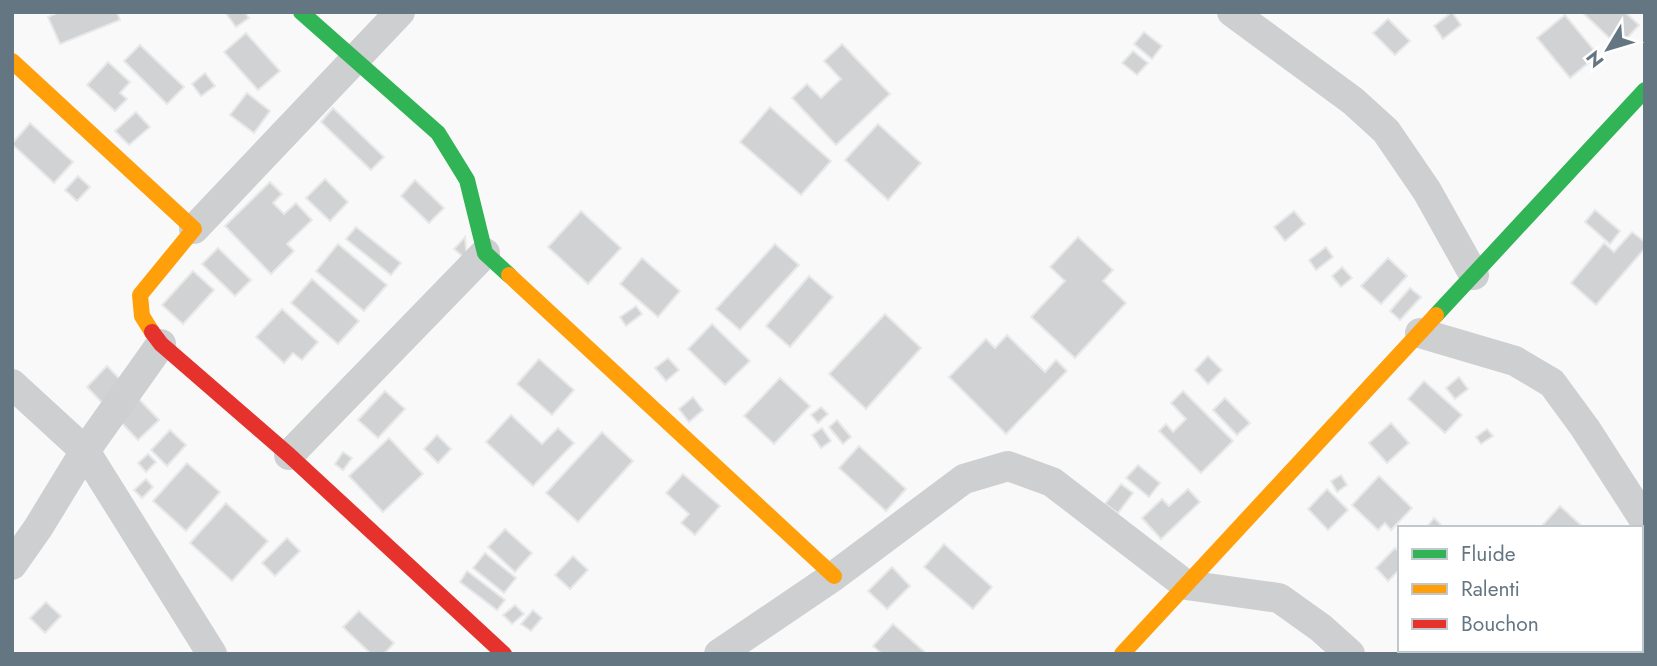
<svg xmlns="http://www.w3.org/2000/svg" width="1657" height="666" font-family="Jost,sans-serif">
<rect width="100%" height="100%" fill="#f9f9f9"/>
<g fill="#d0d2d3" stroke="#e8e8e8" stroke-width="2">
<polygon points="59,12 117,12 120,20 60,44 48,17"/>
<polygon points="225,12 245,12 249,18 236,27"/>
<polygon points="1452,12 1461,25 1443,39 1434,26"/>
<polygon points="1582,12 1625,12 1639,25 1619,47"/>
<polygon points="1565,15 1598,55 1570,78 1537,38"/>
<polygon points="1388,19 1410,41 1395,55 1373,33"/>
<polygon points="1144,32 1162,46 1152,59 1134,44"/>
<polygon points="246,33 280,71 258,90 224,52"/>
<polygon points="842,44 890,94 836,145 792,98 807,84 821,98 841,79 824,61"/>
<polygon points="140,45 184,87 167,104 124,61"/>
<polygon points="1133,51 1148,63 1137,75 1122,63"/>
<polygon points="108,62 130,82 120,93 127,99 115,111 87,85"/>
<polygon points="205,73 215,86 201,96 192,84"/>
<polygon points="247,93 270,111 254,133 230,115"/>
<polygon points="770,107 831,161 801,195 740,142"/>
<polygon points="333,108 384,157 371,170 321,122"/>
<polygon points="136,112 150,127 129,145 115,131"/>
<polygon points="30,123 73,162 54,183 12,144"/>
<polygon points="878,124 921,163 888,200 845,160"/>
<polygon points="78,176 90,187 77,201 65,190"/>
<polygon points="325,179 348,202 330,221 306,198"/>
<polygon points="415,180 444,208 429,223 401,196"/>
<polygon points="270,182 282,194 273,203 284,214 296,203 312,220 287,244 294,251 271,274 225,226"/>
<polygon points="1595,210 1620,231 1610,244 1585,222"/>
<polygon points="581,211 621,248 588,284 548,247"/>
<polygon points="1294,211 1305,224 1285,241 1274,227"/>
<polygon points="356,227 401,263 391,275 346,239"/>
<polygon points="1632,232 1645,242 1645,248 1596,305 1571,283 1604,243 1614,252"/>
<polygon points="465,237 467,260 454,249"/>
<polygon points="1078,237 1113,270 1103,281 1126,303 1075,358 1031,317 1065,281 1050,267"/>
<polygon points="338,244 387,285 364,311 316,271"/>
<polygon points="775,244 799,265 740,330 716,309"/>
<polygon points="1326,247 1333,257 1316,270 1309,260"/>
<polygon points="218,248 251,280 235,296 202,264"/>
<polygon points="642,258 680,291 658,317 620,284"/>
<polygon points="1388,258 1407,276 1381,304 1361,286"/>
<polygon points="1342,267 1352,278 1341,287 1332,276"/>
<polygon points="193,271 214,290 183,324 162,305"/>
<polygon points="809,276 833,297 790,347 766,326"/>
<polygon points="312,279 359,321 338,344 291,303"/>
<polygon points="1410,288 1421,297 1400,320 1390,311"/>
<polygon points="636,306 642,314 626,326 620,317"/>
<polygon points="282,309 318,342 302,360 293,353 284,363 256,337"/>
<polygon points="885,314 921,348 866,409 829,374"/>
<polygon points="712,324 750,361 725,385 688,349"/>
<polygon points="1007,335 1045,372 1056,360 1067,371 1006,434 949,377 986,339 995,348"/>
<polygon points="1208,356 1222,370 1208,384 1195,370"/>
<polygon points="668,358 679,370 666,381 655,368"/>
<polygon points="539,359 574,390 552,415 517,384"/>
<polygon points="107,366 159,420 138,440 87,387"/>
<polygon points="1459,377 1468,389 1455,399 1446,388"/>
<polygon points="780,378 810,406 774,444 744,416"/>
<polygon points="1424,381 1462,415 1445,433 1408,399"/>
<polygon points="385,391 405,409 378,438 358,420"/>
<polygon points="1183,391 1233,441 1201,473 1159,431 1166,424 1173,432 1186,419 1171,403"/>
<polygon points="693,397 703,410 689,422 679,409"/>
<polygon points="1225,398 1250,423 1237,435 1213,410"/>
<polygon points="821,407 828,414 818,423 811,415"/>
<polygon points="511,415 542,444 558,428 574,443 533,486 486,442"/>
<polygon points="837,420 851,437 843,444 829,427"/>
<polygon points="1391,423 1409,443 1387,463 1369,443"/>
<polygon points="822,428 831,441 821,448 812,435"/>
<polygon points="1487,429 1493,436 1481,444 1476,437"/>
<polygon points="170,430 186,445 167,466 151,450"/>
<polygon points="602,432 633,461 578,522 546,493"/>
<polygon points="437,435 451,449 438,463 424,449"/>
<polygon points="389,438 423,474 383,512 349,476"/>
<polygon points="859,446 906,489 886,511 839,468"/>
<polygon points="343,452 352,458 343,470 335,464"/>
<polygon points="148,454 156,462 146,472 138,463"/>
<polygon points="187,463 220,492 186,531 153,501"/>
<polygon points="1138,465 1160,483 1149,497 1126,478"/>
<polygon points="683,474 720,506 695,535 681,523 689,514 666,493"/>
<polygon points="1341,475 1347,485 1337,492 1331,481"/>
<polygon points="1379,476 1412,508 1391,530 1385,523 1378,530 1352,505"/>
<polygon points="146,479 153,487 142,498 134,490"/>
<polygon points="1121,484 1133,493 1118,513 1105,504"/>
<polygon points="1188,489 1200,502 1161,539 1142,518 1162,499 1169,506"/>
<polygon points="1327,489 1348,510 1328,530 1308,509"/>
<polygon points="226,503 268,541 232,581 190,543"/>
<polygon points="1560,506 1584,528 1540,528"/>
<polygon points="1434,518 1444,528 1426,528"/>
<polygon points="505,529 532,553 515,572 488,547"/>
<polygon points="287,538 300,551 275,576 262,563"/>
<polygon points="944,544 992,587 973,609 924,567"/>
<polygon points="1395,548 1400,553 1400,569 1388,581 1376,568"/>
<polygon points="485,553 516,578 504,593 473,568"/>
<polygon points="573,556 588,570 570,589 555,575"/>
<polygon points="892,567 910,586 887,609 868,591"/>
<polygon points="467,571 505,600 497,610 460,582"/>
<polygon points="46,602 61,616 45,633 30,618"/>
<polygon points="515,605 524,614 512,624 503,615"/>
<polygon points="533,610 542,618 531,631 521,624"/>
<polygon points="359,611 394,643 384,654 371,654 343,627"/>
<polygon points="893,624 927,654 882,654 873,646"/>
</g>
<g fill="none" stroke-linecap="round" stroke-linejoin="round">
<g stroke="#cecfd0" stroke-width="30">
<polyline points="1232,12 1353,101 1386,131 1427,191 1474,275"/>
<polyline points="194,229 400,12"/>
<polyline points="1420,333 1515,361 1552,383 1585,428 1645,521"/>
<polyline points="12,384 85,451 212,654"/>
<polyline points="289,455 485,253"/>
<polyline points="12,565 38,528 85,451 161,344"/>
<polyline points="719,654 834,576 964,479 1008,466 1052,482 1186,585 1279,598 1321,628 1350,654"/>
</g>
<g stroke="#30b455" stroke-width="16">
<polyline points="301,12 438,133 467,180 485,253 509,275"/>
<polyline points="1436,315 1645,90"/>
</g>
<g stroke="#ff9f0a" stroke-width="16">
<polyline points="12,61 194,229 140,295 142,316 152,332"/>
<polyline points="509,275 834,576"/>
<polyline points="1122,654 1436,315"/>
</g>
<polyline stroke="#e5322d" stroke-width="16" points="152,332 161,344 289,455 504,654"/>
</g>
<rect width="1657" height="666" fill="none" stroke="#657683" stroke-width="28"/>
<rect x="1398" y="526" width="245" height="126" fill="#ffffff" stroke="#c1c8cd" stroke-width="2"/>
<rect x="1412" y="549" width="35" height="10" fill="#30b455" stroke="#c1c8cd" stroke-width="2"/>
<text x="1461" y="561" font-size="21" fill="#657683">Fluide</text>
<rect x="1412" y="584" width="35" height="10" fill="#ff9f0a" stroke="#c1c8cd" stroke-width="2"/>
<text x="1461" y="596" font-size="21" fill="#657683">Ralenti</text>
<rect x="1412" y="619" width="35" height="10" fill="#e5322d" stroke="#c1c8cd" stroke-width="2"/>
<text x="1461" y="631" font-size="21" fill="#657683">Bouchon</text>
<g transform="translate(1608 49) rotate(232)" stroke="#ffffff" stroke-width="5" paint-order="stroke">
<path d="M0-5L12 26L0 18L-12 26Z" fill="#657683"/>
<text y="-10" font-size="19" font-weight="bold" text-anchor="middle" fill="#657683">N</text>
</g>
</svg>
